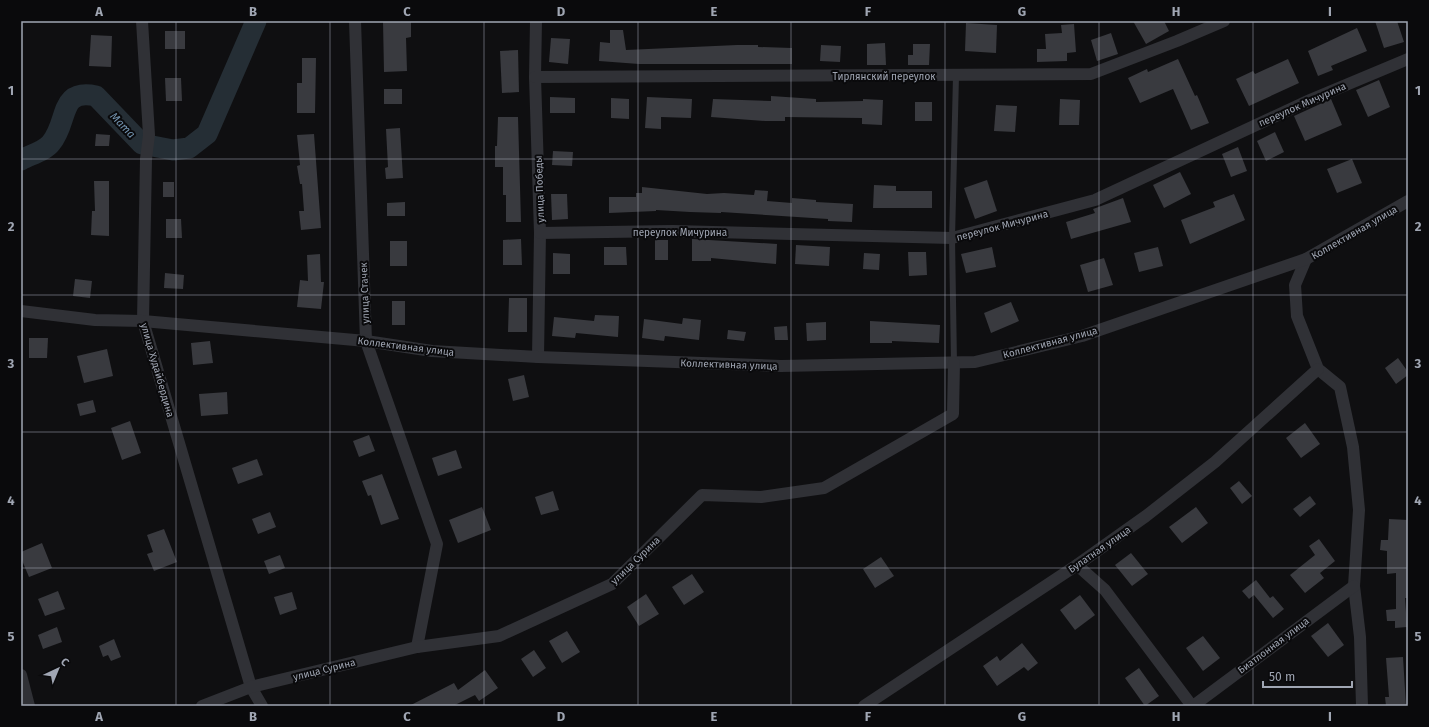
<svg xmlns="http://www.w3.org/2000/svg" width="1429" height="727" font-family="'Fira Sans',sans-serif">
<rect width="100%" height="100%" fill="#0f0f11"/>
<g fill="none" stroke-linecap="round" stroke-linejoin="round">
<path stroke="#252e35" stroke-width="21" d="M21,160C30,155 45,151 51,143C69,122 58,88 96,96L142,144L173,150L189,148L207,134L256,21"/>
</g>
<g fill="#393a3f">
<polygon points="383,21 411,21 411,37 406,38 407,71 384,72"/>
<polygon points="1133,21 1164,21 1169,31 1146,44"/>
<polygon points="1375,21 1397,21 1404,42 1384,48"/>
<polygon points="966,23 997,25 996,53 965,51"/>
<polygon points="1074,24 1076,52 1067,53 1067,61 1037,62 1037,49 1046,49 1045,34 1062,33 1061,25"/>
<polygon points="1357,28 1367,51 1331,66 1333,70 1318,76 1308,51"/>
<polygon points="610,30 623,30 626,50 737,45 758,45 758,47 792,48 792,64 639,64 599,61 600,42 610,43"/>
<rect x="165" y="31" width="20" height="18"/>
<polygon points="1111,33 1118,54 1097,61 1091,40"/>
<polygon points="91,35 112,36 111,67 89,66"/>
<polygon points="551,38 570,39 568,64 549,62"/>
<polygon points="885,43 886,65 867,65 867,44"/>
<polygon points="913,44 930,44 929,65 908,65 908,55 913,55"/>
<polygon points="821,45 841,46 840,62 820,61"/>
<polygon points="518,50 519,92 502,93 500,51"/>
<polygon points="302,58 316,58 315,113 297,113 297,83 302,83"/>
<polygon points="1178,59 1195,96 1197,95 1209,123 1191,130 1173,89 1140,103 1128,78 1147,69 1148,72"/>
<polygon points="1288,59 1299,83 1249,106 1236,79 1253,71 1255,74"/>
<polygon points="165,78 181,78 182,101 166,101"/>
<polygon points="1379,80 1390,107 1368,117 1356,90"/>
<rect x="384" y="89" width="18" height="15"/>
<polygon points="771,96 816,99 816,102 863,101 863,99 883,100 882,125 862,124 862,118 785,117 785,121 765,121 711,117 713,99 771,101"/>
<polygon points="550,97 575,98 575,113 550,113"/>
<polygon points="647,97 692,99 691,118 661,117 661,129 645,128"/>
<polygon points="611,98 629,99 629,119 611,118"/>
<polygon points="1060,99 1080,100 1079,125 1059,125"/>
<polygon points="1331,99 1342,125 1305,141 1294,116"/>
<rect x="915" y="102" width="17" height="19"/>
<polygon points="996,105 1017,106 1015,132 994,131"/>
<polygon points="498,117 518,117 521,222 506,222 506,195 503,195 503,167 495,167 495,146 497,146"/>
<polygon points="400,128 403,178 386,179 385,168 388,167 386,129"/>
<polygon points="1275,132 1284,152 1266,161 1257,141"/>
<polygon points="96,134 110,135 109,146 95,146"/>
<polygon points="314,134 321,228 301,230 299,211 304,211 302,184 300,184 297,166 300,165 297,135"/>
<polygon points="1238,147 1247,171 1231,177 1222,154"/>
<polygon points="553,151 573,152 572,166 552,165"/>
<polygon points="1352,159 1362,183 1337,193 1327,169"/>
<polygon points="1180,172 1191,194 1164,208 1153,185"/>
<polygon points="987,180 997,211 975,219 964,188"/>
<polygon points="94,181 109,181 109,236 91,235 92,211 95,211"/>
<rect x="163" y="182" width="11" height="15"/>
<polygon points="874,185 896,186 896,191 932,191 932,208 873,208"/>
<polygon points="642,187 707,194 724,193 754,195 755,190 768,191 767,201 792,203 792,198 816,200 816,202 853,204 852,222 828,221 828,219 721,212 721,213 690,212 656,210 656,211 609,213 609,197 636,197 636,193 642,193"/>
<polygon points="551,194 567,194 568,219 552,220"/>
<polygon points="1234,194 1245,220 1190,244 1181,220 1215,207 1213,202"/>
<polygon points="1123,198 1131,222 1071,239 1066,222 1095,213 1093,209"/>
<polygon points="405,202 405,216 387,216 387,203"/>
<polygon points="166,219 181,219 182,238 166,238"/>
<polygon points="521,239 522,265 503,265 503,240"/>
<polygon points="692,239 777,244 776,264 711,258 711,261 692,261"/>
<rect x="655" y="240" width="13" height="20"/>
<rect x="390" y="241" width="17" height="25"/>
<polygon points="796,245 830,247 829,266 795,264"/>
<polygon points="604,247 626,247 627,265 604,265"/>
<polygon points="992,247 996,267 966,273 961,254"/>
<polygon points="1158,247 1163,266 1139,272 1134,253"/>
<polygon points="908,252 926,252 927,275 909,276"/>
<polygon points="553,253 570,254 570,274 553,274"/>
<polygon points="864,253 880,254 879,270 863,269"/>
<polygon points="320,254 321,282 324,282 321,309 297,307 300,280 308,281 307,255"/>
<polygon points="1104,258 1113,285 1088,292 1080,265"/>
<polygon points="165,273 184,275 183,289 164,288"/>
<polygon points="75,279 92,281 90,298 73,296"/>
<polygon points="509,298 527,298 527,332 508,332"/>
<rect x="392" y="301" width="13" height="24"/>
<polygon points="1011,302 1019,321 991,333 984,313"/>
<polygon points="595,315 619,316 618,337 576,333 575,338 552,336 554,317 594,321"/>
<polygon points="683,318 701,320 699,340 665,336 664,341 642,338 644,319 682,324"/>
<polygon points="870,321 940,325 939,343 892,341 892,343 870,343"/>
<polygon points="826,322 826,340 807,341 806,323"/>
<polygon points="787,326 788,340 775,340 774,327"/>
<polygon points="728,330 746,332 744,341 727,339"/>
<polygon points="29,338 48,338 47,358 29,358"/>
<polygon points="210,341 213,363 193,365 191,343"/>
<polygon points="107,349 113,376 84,383 77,356"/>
<polygon points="1398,358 1408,372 1408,375 1396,384 1385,368"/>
<polygon points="524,375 529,397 513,401 508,379"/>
<polygon points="227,392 228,414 201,416 199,394"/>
<polygon points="93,400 96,412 80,416 77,404"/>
<polygon points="130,421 141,453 122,460 111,428"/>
<polygon points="1305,423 1320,444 1301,458 1286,438"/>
<polygon points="369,435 375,451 359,457 353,441"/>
<polygon points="456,450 462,468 438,476 432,458"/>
<polygon points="257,459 263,475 238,484 232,468"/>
<polygon points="382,474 399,519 381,525 371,495 368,496 362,481"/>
<polygon points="1239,481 1252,496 1242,504 1230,488"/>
<polygon points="553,491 559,510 541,515 535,497"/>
<polygon points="1310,496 1316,504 1300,517 1293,509"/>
<polygon points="482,507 491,530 458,543 449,520"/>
<polygon points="1196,507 1208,523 1182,543 1169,527"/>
<polygon points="270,512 276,527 258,534 252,519"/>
<polygon points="1389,519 1408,520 1408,598 1405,598 1407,627 1395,628 1395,621 1387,621 1386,610 1396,609 1396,573 1387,574 1387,551 1380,550 1381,540 1388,540"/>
<polygon points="164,529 177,562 154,571 147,554 153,552 147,535"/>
<polygon points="1319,539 1335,561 1320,573 1324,578 1305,593 1290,575 1315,555 1309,546"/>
<polygon points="42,543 52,568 29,577 21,558 21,552"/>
<polygon points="1131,553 1148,574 1132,586 1115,565"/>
<polygon points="280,555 285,568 269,574 264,561"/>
<polygon points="881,557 894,576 875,588 863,569"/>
<polygon points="692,574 704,592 684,605 672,587"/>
<polygon points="1256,580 1270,598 1273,596 1284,609 1273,618 1254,595 1249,599 1242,591"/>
<polygon points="58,591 65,609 45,616 38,599"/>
<polygon points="292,592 297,609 280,615 274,597"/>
<polygon points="646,594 659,614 639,626 627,607"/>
<polygon points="1080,595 1095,615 1075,630 1060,610"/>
<polygon points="1328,623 1344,645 1328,657 1311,636"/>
<polygon points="57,627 62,642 43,649 38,635"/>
<polygon points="567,631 580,652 562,663 549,641"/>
<polygon points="1203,636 1220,658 1203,671 1186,648"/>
<polygon points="114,639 121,657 111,661 108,655 103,657 99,646"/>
<polygon points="1022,643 1038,663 1028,671 1024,667 997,686 983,666 997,656 1000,661"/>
<polygon points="534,650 546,668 533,677 521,659"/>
<polygon points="1403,657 1406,706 1386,706 1385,697 1389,697 1386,658"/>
<polygon points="1139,668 1159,696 1145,706 1125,678"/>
<polygon points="485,670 498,688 479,701 475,695 453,706 409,706 454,683 458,690"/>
</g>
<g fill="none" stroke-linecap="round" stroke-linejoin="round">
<polyline stroke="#303136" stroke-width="6" points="954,363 952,238 956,76"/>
<g stroke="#303136" stroke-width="12">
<polyline points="142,21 149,135 146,159 143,321 251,687 262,706"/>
<polyline points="355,21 366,341 437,544 417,647"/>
<polyline points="536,21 535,77 540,233 538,357"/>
<polyline points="535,77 1091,74 1177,41 1224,21"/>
<polyline points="540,233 673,231 952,238 1095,200 1310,100 1408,59"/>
<polyline points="1306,259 1295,285 1297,316 1318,369 1340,387 1353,447 1359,510 1354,586 1360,637 1362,706"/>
<polyline points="21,311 95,320 143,321 366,341 432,351 538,357 781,366 975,362 1082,336 1306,259 1408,201"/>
<polyline points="1077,565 1105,590 1192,706"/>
<polyline points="21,675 29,706"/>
<polyline points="202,706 251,687 417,647 499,636 612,584 702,495 761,497 824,488 953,414 954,363"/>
<polyline points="864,706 1077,565 1146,516 1215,462 1318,369"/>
<polyline points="1193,706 1354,586"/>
</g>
</g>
<path fill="none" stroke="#a0a6b3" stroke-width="1" stroke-opacity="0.55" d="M176,21V706M330,21V706M484,21V706M638,21V706M791,21V706M945,21V706M1099,21V706M1253,21V706M21,159H1408M21,295H1408M21,432H1408M21,568H1408"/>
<g text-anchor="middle" stroke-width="4" stroke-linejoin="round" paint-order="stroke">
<g font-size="10" fill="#a0a6b3" stroke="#0a0a0c">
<text x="884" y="80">Тирлянский переулок</text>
<text transform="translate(1302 104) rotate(-24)" y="4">переулок Мичурина</text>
<text transform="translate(539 189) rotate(-92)" y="4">улица Победы</text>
<text transform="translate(1002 225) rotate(-15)" y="4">переулок Мичурина</text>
<text x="680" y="236">переулок Мичурина</text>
<text transform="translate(1354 232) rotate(-30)" y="4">Коллективная улица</text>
<text transform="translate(364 293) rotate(-92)" y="4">улица Стачек</text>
<text transform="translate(1050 342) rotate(-15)" y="4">Коллективная улица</text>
<text transform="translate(406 346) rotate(7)" y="4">Коллективная улица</text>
<text transform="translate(729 364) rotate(2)" y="4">Коллективная улица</text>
<text transform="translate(158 370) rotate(74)" y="4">улица Худайбердина</text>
<text transform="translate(1099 549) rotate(-35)" y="4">Булатная улица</text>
<text transform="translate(635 560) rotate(-44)" y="4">улица Сурина</text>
<text transform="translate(1273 645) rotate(-37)" y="4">Биатлонная улица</text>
<text transform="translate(324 669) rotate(-14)" y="4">улица Сурина</text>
</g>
<g font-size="11" font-style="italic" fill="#7495b1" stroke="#0a0a0c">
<text transform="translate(123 125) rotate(46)" y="4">Мата</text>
</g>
</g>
<rect width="1429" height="727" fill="none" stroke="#0a0a0c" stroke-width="44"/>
<g transform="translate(58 669) rotate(44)" stroke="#0a0a0c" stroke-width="3" paint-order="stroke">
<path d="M0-3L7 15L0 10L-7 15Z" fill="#a0a6b3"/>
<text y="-6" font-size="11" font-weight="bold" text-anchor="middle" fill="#a0a6b3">С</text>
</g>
<path d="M1263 681v6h89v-6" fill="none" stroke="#a0a6b3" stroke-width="2"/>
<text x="1269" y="681" font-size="12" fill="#a0a6b3" stroke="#0a0a0c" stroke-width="3" paint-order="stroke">50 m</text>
<rect x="22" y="22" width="1385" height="683" fill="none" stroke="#a0a6b3" stroke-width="1.5"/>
<g font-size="13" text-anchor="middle" font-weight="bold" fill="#a0a6b3">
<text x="99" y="16">A</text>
<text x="253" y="16">B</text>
<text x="407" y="16">C</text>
<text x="561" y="16">D</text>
<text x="714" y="16">E</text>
<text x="868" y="16">F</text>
<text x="1022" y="16">G</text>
<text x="1176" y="16">H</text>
<text x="1330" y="16">I</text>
<text x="11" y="95">1</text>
<text x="1418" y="95">1</text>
<text x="11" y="231">2</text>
<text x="1418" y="231">2</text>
<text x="11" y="368">3</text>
<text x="1418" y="368">3</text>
<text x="11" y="505">4</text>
<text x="1418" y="505">4</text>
<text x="11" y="641">5</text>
<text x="1418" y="641">5</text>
<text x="99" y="721">A</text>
<text x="253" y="721">B</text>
<text x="407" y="721">C</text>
<text x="561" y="721">D</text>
<text x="714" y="721">E</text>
<text x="868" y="721">F</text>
<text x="1022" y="721">G</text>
<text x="1176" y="721">H</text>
<text x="1330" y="721">I</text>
</g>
</svg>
